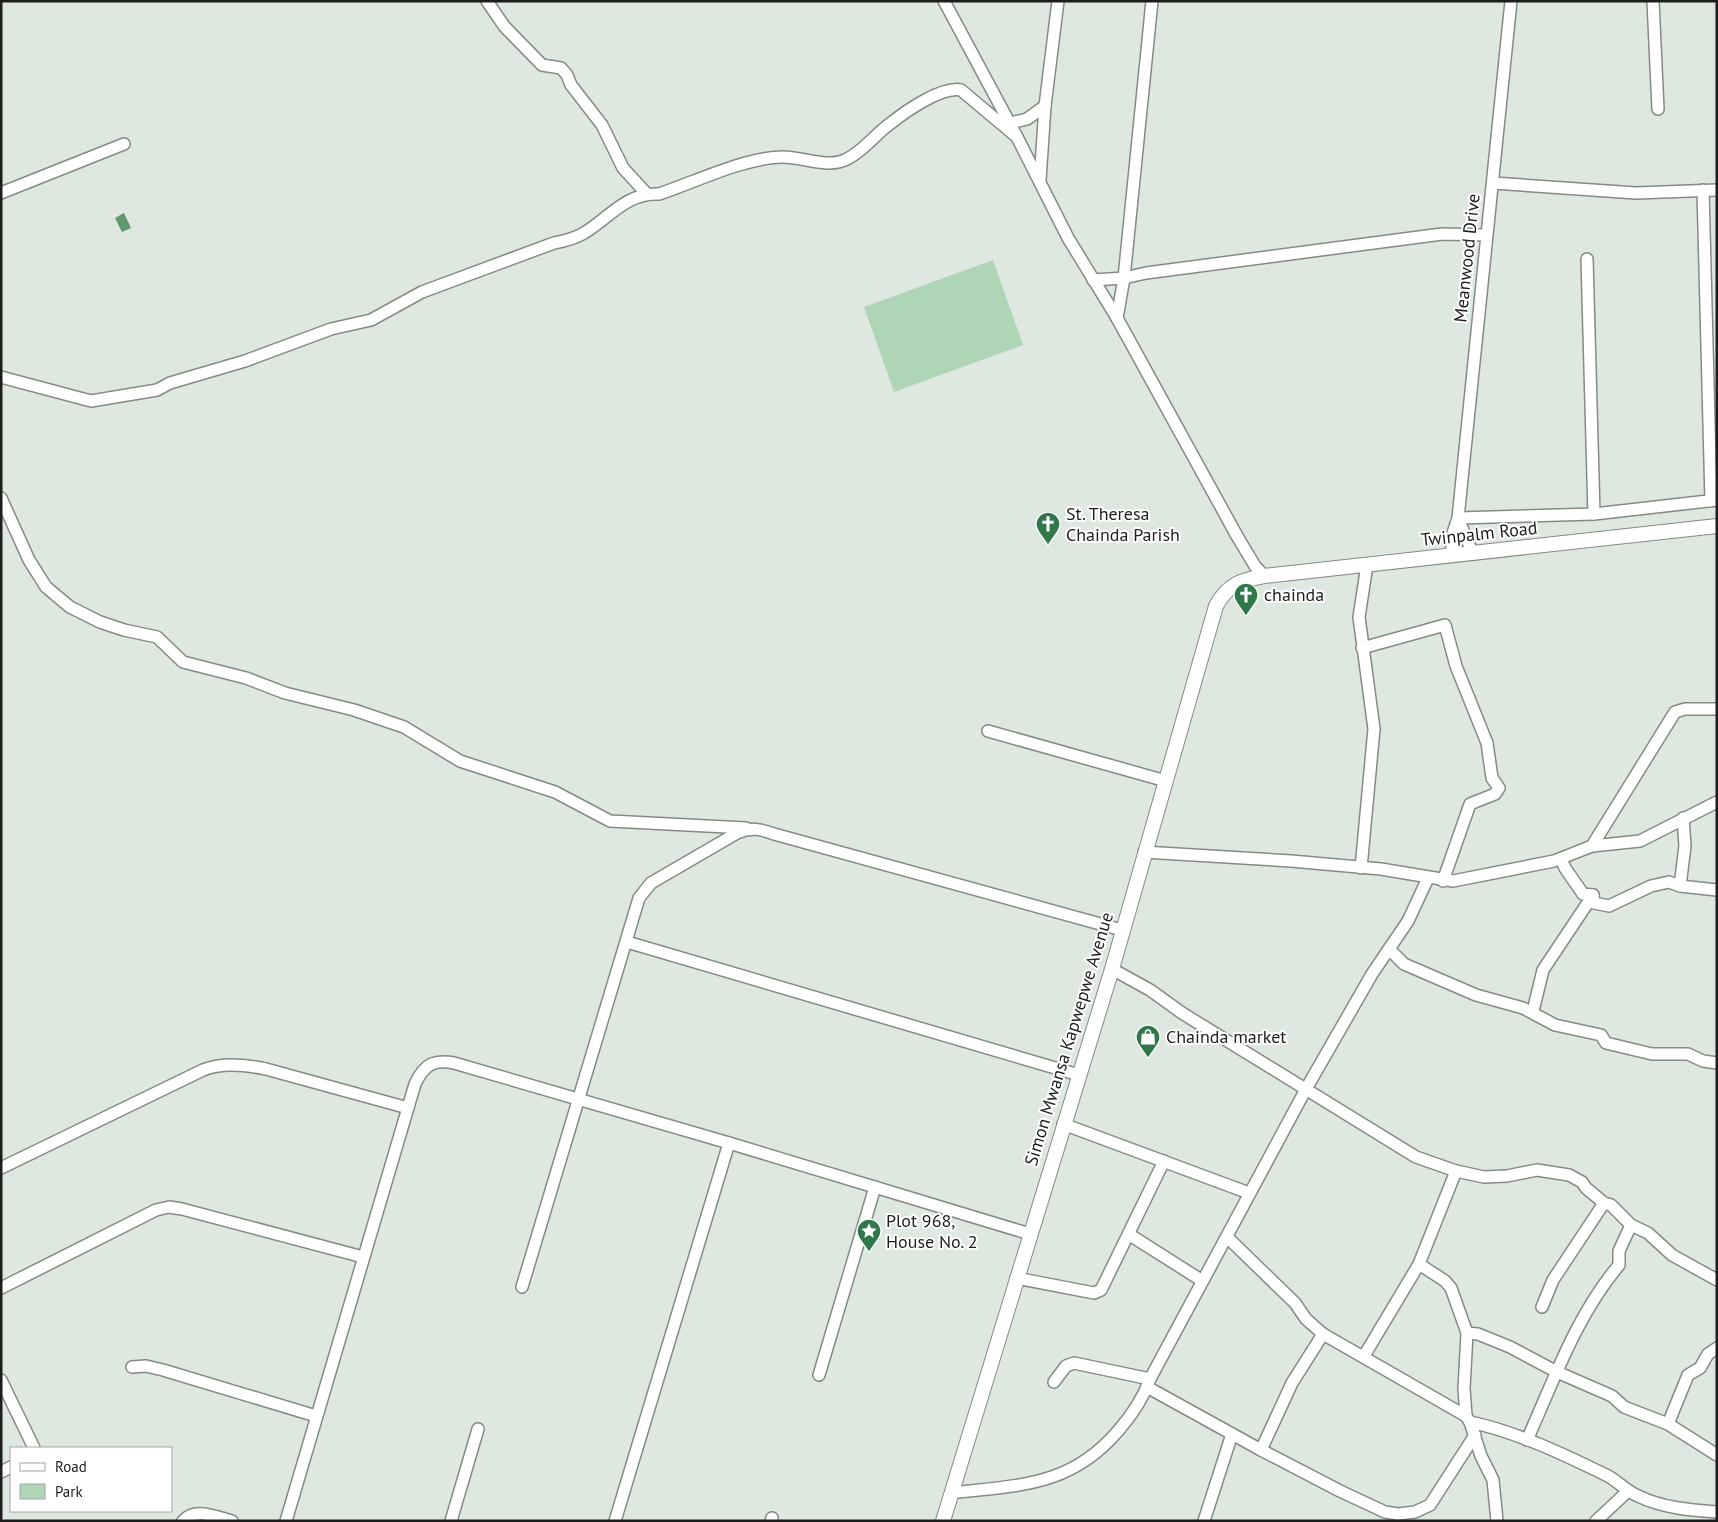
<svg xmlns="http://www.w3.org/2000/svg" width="1718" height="1522" font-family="'PT Sans',sans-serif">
<rect width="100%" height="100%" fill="#dfe7e1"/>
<polygon fill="#afd5b7" points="993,260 1023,345 894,392 864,307"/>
<polygon fill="#5e9a6e" points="124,213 131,228 122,232 115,218"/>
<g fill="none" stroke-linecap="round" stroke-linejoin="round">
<defs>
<g id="minor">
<polyline points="487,1 504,26 542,65 561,68 567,75 571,85 602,125 623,168 646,193"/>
<polyline points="944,1 1017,137 1068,238 1117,318 1237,536 1255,566 1264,576"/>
<polyline points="1653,1 1658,109"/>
<polyline points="1010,123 1027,119 1045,106"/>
<polyline points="1040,180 1045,106 1058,1"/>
<polyline points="1493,183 1636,193 1717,190"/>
<polyline points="1703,190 1711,501"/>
<polyline points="1,193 124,144"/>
<polyline points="1587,259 1594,514"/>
<polyline points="1093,280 1124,278 1146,273 1442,234 1486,235"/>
<polyline points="1117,318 1124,278 1152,1"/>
<path d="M1,377L91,401L157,390L170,383L245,361L331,329L371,320L422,292L554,243C565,241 574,239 584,233C609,218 627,192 659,194C695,182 746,157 783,157C803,157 828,169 847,159C864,151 875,134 891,123C906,111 942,86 961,90L1017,137"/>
<polyline points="1,498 29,560 46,587 70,607 100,622 124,630 157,637 183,662 246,678 285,693 354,710 404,727 460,761 555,792 610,821 746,828"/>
<polyline points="1458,518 1594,514 1717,500"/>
<polyline points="1458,518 1473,554"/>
<polyline points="1451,556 1453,533 1458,518 1511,1"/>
<polyline points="1362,648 1445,625 1456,666 1487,743 1492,778 1499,788 1495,794 1470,804 1443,881"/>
<polyline points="988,731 1166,781"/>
<polyline points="1592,846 1675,712 1685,709 1717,709"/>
<polyline points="1144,852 1291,861 1381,869 1453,881 1554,861 1592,846 1640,841 1717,802"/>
<polyline points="1561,859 1565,868 1583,894 1593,895 1594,903 1609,906 1651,886 1669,882 1680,886 1717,890"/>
<polyline points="1361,868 1374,729 1359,617 1367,565"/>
<polyline points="1680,886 1685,846 1683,818"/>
<polyline points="627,942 1079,1075"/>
<polyline points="1389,949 1404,964 1476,995 1523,1008 1555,1025 1601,1035 1606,1043 1652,1054 1688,1054 1703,1061 1717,1063"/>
<polyline points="1112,969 1150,990 1182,1013 1416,1157 1456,1171 1484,1177 1507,1176 1537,1170 1569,1175 1582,1182 1586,1188 1604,1203 1611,1205 1631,1225 1648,1233 1672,1255 1717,1280"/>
<polyline points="1533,1011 1543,970 1593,895"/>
<polyline points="1063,1124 1249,1193"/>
<path d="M1,1168L203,1070C221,1062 247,1065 266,1069L408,1108"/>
<polyline points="1130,1235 1201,1280"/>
<polyline points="1227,1237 1295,1303 1306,1319 1323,1334 1466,1416 1470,1422 1481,1456 1493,1480 1497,1521"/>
<polyline points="1419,1264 1445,1281 1451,1288 1467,1333 1464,1389 1466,1416"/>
<polyline points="1016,1278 1094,1293 1101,1290 1164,1161"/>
<path d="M522,1287L639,898L651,883L737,833C751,827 761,829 774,834L1122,930"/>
<polyline points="1,1288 156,1210 169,1207 182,1209 363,1257"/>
<polyline points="1542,1307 1553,1280 1604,1203"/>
<polyline points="1467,1333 1478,1334 1510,1347 1557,1372 1612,1396 1624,1407 1668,1424 1717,1455"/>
<polyline points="1364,1356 1419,1264 1456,1171"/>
<polyline points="132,1367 146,1366 163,1370 316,1416"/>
<polyline points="819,1375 875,1187"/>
<polyline points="1,1380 34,1448"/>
<polyline points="1054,1382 1066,1366 1074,1363 1150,1379"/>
<polyline points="1147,1387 1261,1450 1340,1491 1385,1512 1398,1514 1415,1512 1430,1505 1475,1435"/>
<path d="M1470,1422C1517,1432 1563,1454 1606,1475C1618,1481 1626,1491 1638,1496C1663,1508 1690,1510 1717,1512"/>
<polyline points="1668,1424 1688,1375 1700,1368 1708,1354 1717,1348"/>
<path d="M1527,1440C1554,1380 1576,1316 1619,1265V1251L1631,1225"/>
<polyline points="1261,1450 1292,1383 1323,1334"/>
<polyline points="1,1472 11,1467"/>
<path d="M951,1493C1019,1485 1070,1487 1118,1431C1132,1415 1143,1399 1150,1379L1306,1089L1372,974L1408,921L1428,878"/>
<path d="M183,1521C195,1507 216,1517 232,1521"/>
<path d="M286,1521L415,1084C424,1065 433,1059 454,1063L729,1143L1030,1234"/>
<polyline points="451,1521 478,1429"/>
<polyline points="615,1521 729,1143"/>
<polyline points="771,1521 772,1518"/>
<polyline points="1204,1521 1232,1434"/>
<polyline points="1596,1521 1628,1491"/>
</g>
<path id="major" d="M943,1521L1112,969L1216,606C1227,585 1241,580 1264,576L1717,526"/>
</defs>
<use href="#minor" stroke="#848b85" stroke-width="14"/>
<use href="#major" stroke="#848b85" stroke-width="16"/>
<use href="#minor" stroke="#fff" stroke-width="11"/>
<use href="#major" stroke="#fff" stroke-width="14"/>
</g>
<defs>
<symbol id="church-pin" viewBox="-11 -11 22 30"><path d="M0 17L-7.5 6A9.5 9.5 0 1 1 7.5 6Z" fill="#2e7947" stroke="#fff"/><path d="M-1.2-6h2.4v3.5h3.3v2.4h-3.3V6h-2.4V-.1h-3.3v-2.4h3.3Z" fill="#fff"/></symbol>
<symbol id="shop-pin" viewBox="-11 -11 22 30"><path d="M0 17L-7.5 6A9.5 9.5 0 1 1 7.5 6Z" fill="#2e7947" stroke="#fff"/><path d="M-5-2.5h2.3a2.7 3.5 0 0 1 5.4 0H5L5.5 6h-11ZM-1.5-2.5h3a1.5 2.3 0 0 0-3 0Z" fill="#fff"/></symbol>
<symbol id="sight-pin" viewBox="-11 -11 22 30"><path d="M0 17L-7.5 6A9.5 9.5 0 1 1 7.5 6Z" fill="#2e7947" stroke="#fff"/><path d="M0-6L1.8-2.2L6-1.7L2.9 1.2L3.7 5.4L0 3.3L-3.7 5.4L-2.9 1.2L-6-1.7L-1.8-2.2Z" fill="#fff"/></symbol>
</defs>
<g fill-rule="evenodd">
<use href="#church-pin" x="1034" y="510" width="28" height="38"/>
<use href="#church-pin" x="1232" y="581" width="28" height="38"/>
<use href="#shop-pin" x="1134" y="1023" width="28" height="38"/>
<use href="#sight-pin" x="855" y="1217" width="28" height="38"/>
</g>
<g text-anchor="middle" stroke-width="4" stroke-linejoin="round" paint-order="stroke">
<g font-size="18" fill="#1c1e1c" stroke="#fff">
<text transform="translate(1467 258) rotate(-84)" y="6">Meanwood Drive</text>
<text transform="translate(1479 534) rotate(-6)" y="6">Twinpalm Road</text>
<text transform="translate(1069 1039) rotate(-73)" y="6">Simon Mwansa Kapwepwe Avenue</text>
</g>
<g font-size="18" fill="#1c1e1c" stroke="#fff" text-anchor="start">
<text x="1066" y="520">St. Theresa<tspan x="1066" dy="21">Chainda Parish</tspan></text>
<text x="1264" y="601">chainda</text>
<text x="1166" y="1043">Chainda market</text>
<text x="886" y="1227">Plot 968,<tspan x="886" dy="21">House No. 2</tspan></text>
</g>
</g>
<rect width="1718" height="1522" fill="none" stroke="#1c1e1c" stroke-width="5"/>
<rect x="10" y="1447" width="162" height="65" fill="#ffffff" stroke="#a4a5a4"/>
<rect x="20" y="1463" width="25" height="8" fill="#ffffff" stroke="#a4a5a4"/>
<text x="55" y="1472" font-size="15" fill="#1c1e1c">Road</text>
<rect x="20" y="1484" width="25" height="15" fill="#afd5b7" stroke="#a4a5a4"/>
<text x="55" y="1497" font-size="15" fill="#1c1e1c">Park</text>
</svg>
